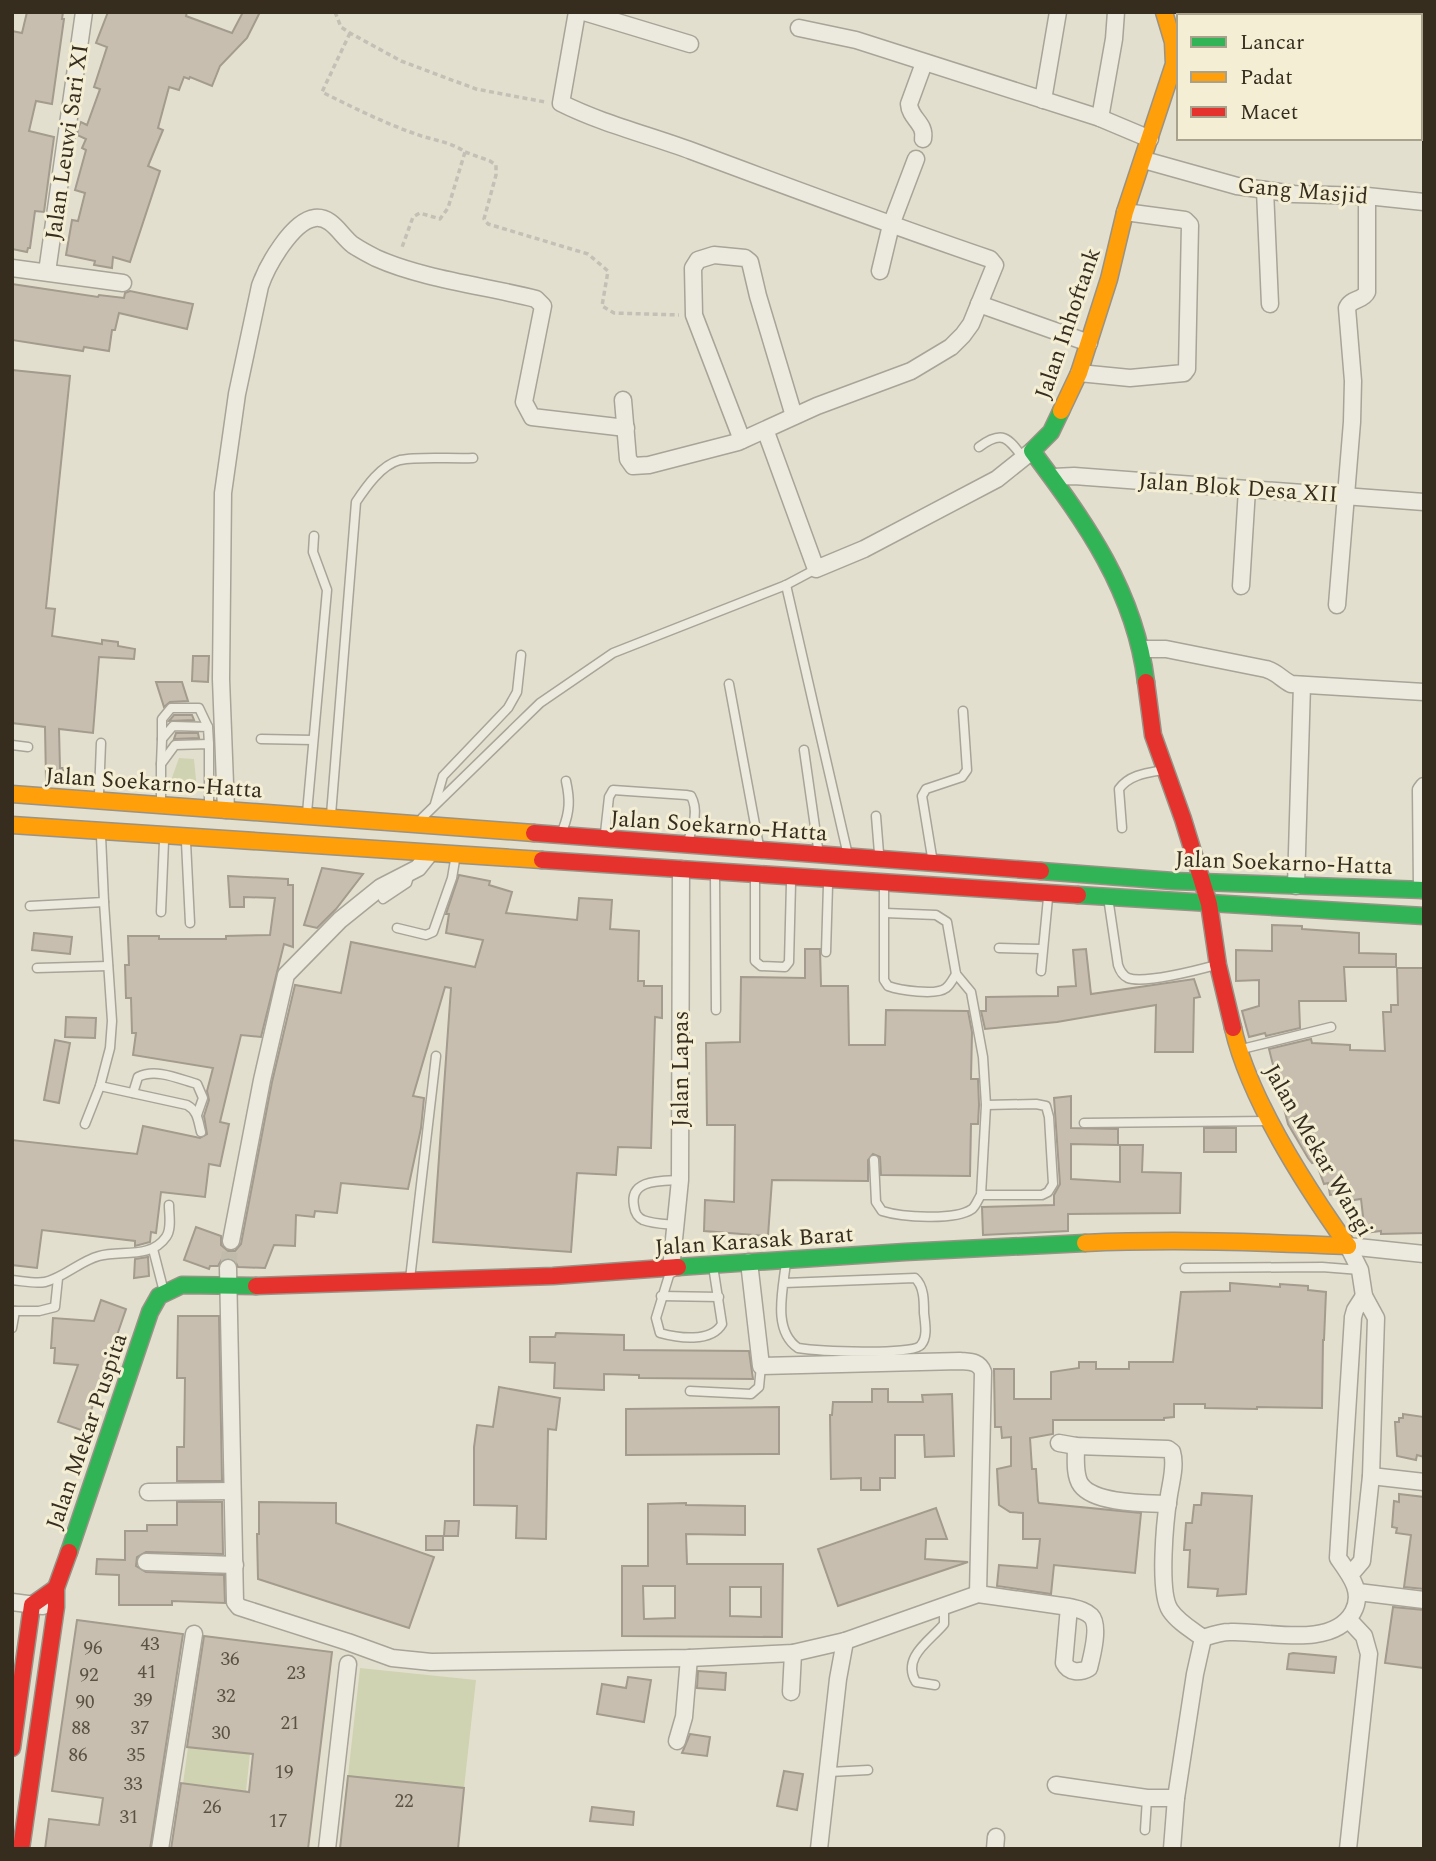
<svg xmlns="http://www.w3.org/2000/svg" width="1436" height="1861" font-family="Spectral,serif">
<rect width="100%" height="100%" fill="#e3dfce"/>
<g fill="#cfd3b1">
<polygon points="179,758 194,759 197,791 168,789"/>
<polygon points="360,1668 476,1680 464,1788 348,1776"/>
<polygon points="188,1747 250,1754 246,1791 183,1784"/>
</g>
<g fill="#c7beaf" stroke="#a39b8d" stroke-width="2" fill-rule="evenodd">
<polygon points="27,12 63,12 62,19 64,19 52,104 36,101 29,131 54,137 44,212 35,211 30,248 28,248 27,252 12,249 12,31 22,33"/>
<polygon points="108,12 187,12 186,16 232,33 243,12 260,12 247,38 220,66 212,86 190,77 189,79 184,77 179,90 169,87 158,128 163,130 148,166 160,171 130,262 113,257 112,268 94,265 95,261 66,255 72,220 78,221 85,193 75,190 86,150 82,148 86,139 77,135 78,128 81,122 87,125 100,89 94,87 107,47 96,43"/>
<polygon points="12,284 98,297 99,295 124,298 125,293 130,291 193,304 187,329 119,313 115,330 112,330 109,351 84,347 83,351 12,340"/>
<polygon points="12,370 70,376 46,608 55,609 52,636 102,644 102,640 118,642 118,646 135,649 134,659 99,657 93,733 59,729 60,768 63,768 63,781 46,780 45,727 12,723"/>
<polygon points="193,656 209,656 208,682 192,681"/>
<polygon points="156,682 182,682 188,701 170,702 164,707"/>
<polygon points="174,715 192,715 194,720 169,721"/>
<polygon points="176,733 198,733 199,738 174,739"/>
<polygon points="322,868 363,874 336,909 317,928 304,925"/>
<polygon points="459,875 490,881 489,885 512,892 506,913 577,920 579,898 612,900 610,929 639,931 638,981 644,981 644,986 662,986 662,1018 655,1017 651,1148 618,1147 616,1175 577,1173 571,1252 433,1242 451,988 445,987 413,1096 424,1098 421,1128 408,1189 341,1183 337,1213 315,1211 314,1217 296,1215 295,1246 274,1245 265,1268 238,1267 234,1259 228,1258 222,1259 218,1266 210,1266 209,1269 184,1260 196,1227 221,1236 221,1245 228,1251 235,1251 241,1244 272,1082 295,985 341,993 351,942 475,967 483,940 446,933 449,914 446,914"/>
<polygon points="228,876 288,879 288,885 293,885 293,947 284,944 261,1037 241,1035 220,1122 229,1124 220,1166 209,1164 205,1197 161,1192 156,1233 151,1232 150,1242 135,1246 135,1241 42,1230 37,1268 12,1265 12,1140 137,1154 143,1126 200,1138 207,1134 204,1116 209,1100 207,1091 213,1068 133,1055 136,1033 132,1033 131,998 126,998 125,965 129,965 128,936 159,936 159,939 226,939 226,936 270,935 275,898 244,897 244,907 230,907"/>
<polygon points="1272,925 1302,926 1302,929 1359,933 1359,953 1396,954 1396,967 1344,967 1346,1001 1299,1001 1300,1028 1266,1036 1265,1033 1249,1037 1242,1011 1259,1006 1259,980 1236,981 1236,950 1272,951"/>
<polygon points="34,933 72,937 70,954 32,950"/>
<polygon points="805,949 820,949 821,986 848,986 849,1045 885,1045 886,1010 968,1011 972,1032 971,1079 978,1079 979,1105 978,1124 971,1124 970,1176 881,1175 880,1157 873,1154 868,1160 868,1181 772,1180 768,1236 704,1231 705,1200 734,1202 735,1125 707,1125 706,1043 740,1042 741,977 805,978"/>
<polygon points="1086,949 1091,994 1194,979 1200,997 1194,998 1193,1052 1155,1052 1156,1005 1057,1022 985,1029 981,1011 986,1011 986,997 1058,996 1058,987 1076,986 1073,950"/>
<polygon points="1397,968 1424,968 1424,1233 1381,1234 1381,1231 1365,1233 1361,1199 1347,1201 1346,1193 1330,1195 1328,1183 1324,1184 1316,1162 1312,1163 1308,1158 1288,1124 1269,1049 1311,1039 1312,1043 1350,1045 1350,1050 1385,1051 1383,1012 1391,1012 1391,1005 1398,1005"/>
<polygon points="66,1017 96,1018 95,1038 65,1037"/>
<polygon points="55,1040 70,1043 59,1103 44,1100"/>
<polygon points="1071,1096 1071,1128 1118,1129 1118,1145 1071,1144 1071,1179 1120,1182 1120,1145 1143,1145 1142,1172 1181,1173 1180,1213 1068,1214 1068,1231 983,1235 982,1207 1054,1205 1054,1195 1060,1184 1054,1098"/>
<rect x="1204" y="1128" width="32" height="24"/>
<polygon points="148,1257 149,1276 134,1278 135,1259"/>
<polygon points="1230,1283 1280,1287 1280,1284 1308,1286 1308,1290 1326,1292 1324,1340 1323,1340 1322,1408 1257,1407 1257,1409 1205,1408 1205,1404 1174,1404 1174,1417 1164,1418 1164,1420 1053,1420 1053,1434 1030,1438 1032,1469 1036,1469 1038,1501 1039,1503 1141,1513 1135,1573 1054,1565 1051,1594 997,1586 999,1565 1037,1568 1040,1539 1023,1539 1023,1513 1010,1512 999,1505 997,1469 1011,1466 1011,1437 1002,1438 1001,1427 995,1427 994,1369 1014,1369 1014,1399 1051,1399 1051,1372 1079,1368 1079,1362 1096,1362 1096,1369 1129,1369 1129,1362 1173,1362 1181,1292 1230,1291"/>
<polygon points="101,1300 126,1309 84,1431 58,1422 78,1365 54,1363 55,1348 51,1348 53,1318 94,1321"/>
<polygon points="178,1316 219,1316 222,1481 177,1481 177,1447 184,1447 185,1378 177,1378"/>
<polygon points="556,1333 624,1335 624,1350 749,1351 753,1379 639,1378 639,1375 604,1374 604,1390 554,1388 555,1363 530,1362 530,1337 555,1337"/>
<polygon points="499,1387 560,1398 556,1430 548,1429 546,1539 516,1538 517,1506 474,1505 474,1447 477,1425 493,1427"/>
<polygon points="872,1389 888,1389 888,1402 923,1402 922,1395 952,1394 954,1456 925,1457 924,1435 895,1435 895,1478 880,1478 880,1490 861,1490 861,1478 831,1479 830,1415 832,1415 833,1402 872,1402"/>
<polygon points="779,1407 779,1454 626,1455 626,1409"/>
<polygon points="1403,1414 1424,1417 1424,1457 1417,1455 1416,1460 1397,1456 1395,1422 1399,1422 1399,1418 1403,1418"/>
<polygon points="1202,1493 1252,1496 1246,1594 1217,1596 1218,1589 1188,1587 1190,1550 1184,1550 1186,1523 1192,1523 1194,1505 1201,1505"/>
<polygon points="1399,1494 1424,1497 1424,1589 1404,1587 1411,1535 1396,1533 1397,1528 1392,1527 1394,1501 1399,1502"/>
<polygon points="177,1502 222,1502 223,1554 146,1552 137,1557 136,1566 146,1572 224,1575 225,1603 172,1601 172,1605 119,1605 119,1575 96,1574 97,1559 125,1560 125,1531 147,1531 147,1525 177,1525"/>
<polygon points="259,1502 336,1503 336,1523 434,1557 409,1628 258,1579 257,1534 259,1534"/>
<path d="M686,1503V1505L745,1506V1535L686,1534L687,1564H783L782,1637L622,1636V1566H648V1504ZM643,1586H675V1618L644,1619ZM730,1587H761V1617L730,1616Z"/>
<polygon points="936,1508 947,1539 926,1539 925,1559 968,1562 838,1606 818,1549"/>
<polygon points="445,1521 459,1521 458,1536 444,1536"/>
<rect x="426" y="1536" width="17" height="14"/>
<polygon points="1393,1607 1424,1610 1424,1668 1385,1663"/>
<polygon points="77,1620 183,1634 150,1849 45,1849 49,1819 99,1825 103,1798 52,1791"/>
<polygon points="204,1636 332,1652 308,1849 171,1849 181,1783 249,1792 253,1754 187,1747"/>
<polygon points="1293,1653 1336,1657 1334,1673 1287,1669 1289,1654"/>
<polygon points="698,1671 726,1673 725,1690 697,1688"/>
<polygon points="628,1677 651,1680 644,1722 597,1714 602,1684 626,1688"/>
<polygon points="690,1734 710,1737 707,1756 682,1753"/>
<polygon points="784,1771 803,1774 797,1810 777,1806"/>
<polygon points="348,1776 464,1788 458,1849 340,1849"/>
<polygon points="592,1807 634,1812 633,1825 590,1821"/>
</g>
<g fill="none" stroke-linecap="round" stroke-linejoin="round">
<polyline stroke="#c1bbab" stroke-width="16" stroke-dasharray="16 8" stroke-linecap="butt" points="228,1268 231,1241"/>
<defs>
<g id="lane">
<path d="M979,447C1002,430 1008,437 1023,458"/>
<polyline points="786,585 847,851"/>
<polyline points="729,684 759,846"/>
<polyline points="162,739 162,719 171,708 199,708 208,727"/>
<polyline points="261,739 313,740"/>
<polyline points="12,745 28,747"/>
<polyline points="804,750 818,848"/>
<polyline points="161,764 162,739 173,726 208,727 209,744"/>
<polyline points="99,794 101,743"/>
<polyline points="161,799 161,764 175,745 209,744 209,803"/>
<polyline points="435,804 443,776 508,708 517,692 521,655"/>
<polyline points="307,813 327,590 313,552 314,536"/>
<path d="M331,815L356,502C366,487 381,465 400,460C419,456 452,459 473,458"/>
<polyline points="876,816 879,853"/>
<polyline points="422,818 540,703 613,653 786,585 816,569"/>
<path d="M1122,828L1119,789C1129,775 1146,773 1163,770"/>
<path d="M563,829C570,811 570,799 566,781"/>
<path d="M605,833L609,797L613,790L686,795L691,796C699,811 693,826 688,841"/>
<polyline points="186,842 190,923"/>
<polyline points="932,857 922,796 926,789 962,777 967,770 963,711"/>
<polyline points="715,877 716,1010"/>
<polyline points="755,878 755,961 761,966 785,967 789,962 791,883"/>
<path d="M884,889V980L888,986C899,990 936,996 946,988C950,985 953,979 956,974"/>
<polyline points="383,899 407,883 410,873"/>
<path d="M1109,904L1118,965C1120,971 1122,975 1128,978C1144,984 1198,970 1216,965"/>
<polyline points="30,906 104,902 101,836"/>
<polyline points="161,912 164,841"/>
<polyline points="397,928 426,935 433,932 452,878 455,860"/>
<polyline points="999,948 1042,949"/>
<polyline points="826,952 828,885"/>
<polyline points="37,968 108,966"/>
<polyline points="1041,971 1048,898"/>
<polyline points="1242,1049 1331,1027"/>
<path d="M100,1086L187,1105C198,1111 198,1121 201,1132"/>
<path d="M133,1093L138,1077C156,1068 179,1079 197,1084L203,1098L197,1115"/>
<polyline points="1084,1123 1268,1121"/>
<polyline points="85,1124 100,1086 110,1048 112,1021 104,902"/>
<path d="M874,1160L876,1202L882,1211C901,1217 955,1221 972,1209C976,1206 978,1199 981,1195L986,1105L983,1057L971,992L956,974L947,922L936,915L885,913"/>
<polyline points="981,1195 1042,1195 1048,1192 1053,1184 1049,1117 1046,1106 1036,1104 986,1105"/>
<path d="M677,1225C666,1224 653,1224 643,1220C637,1217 635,1213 634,1206C629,1179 661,1181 680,1180"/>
<polyline points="153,1249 164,1292"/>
<polyline points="1185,1268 1322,1267 1360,1270"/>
<path d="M671,1269L656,1318L660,1333C678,1338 711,1343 722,1324L713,1266"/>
<polyline points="410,1279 436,1056"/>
<path d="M12,1280C23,1281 35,1284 45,1282C63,1278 80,1261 99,1256C121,1250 151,1259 166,1237C172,1229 169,1215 169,1205"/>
<path d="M784,1283L915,1278C924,1286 924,1301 924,1313C925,1323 928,1337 921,1345C913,1356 816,1351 798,1348C772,1330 783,1290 786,1262"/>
<polyline points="661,1296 719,1297"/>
<polyline points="12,1311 39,1311 55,1307 58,1278"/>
<polyline points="12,1328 15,1311"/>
<polyline points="690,1391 751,1394 759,1387 761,1366"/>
<path d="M935,1685L916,1682C901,1657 931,1640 944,1624V1606"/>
<polyline points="829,1772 868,1770"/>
<polyline points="1145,1830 1147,1798"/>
</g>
<g id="street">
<path d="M577,12L561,103C603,124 649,135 692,151C791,188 890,225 990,259L995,265L971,324L963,335L951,347L911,371L817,406L738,442L649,465L633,466L628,459L623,400"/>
<polyline points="584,12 690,44"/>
<polyline points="799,28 856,40 1100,118 1150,139"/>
<polyline points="1043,100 1058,12"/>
<polyline points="1100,118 1114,39 1116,12"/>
<path d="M923,139C926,123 910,119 909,104L924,63"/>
<polyline points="1144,160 1237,186 1294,194 1367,196 1424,202"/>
<polyline points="1265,190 1270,304"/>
<polyline points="12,268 123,283"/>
<polyline points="880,271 891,225 916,159"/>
<polyline points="47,272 84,12"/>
<polyline points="979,304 1089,343"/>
<polyline points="1079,373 1130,378 1184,373 1187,369 1190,225 1185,220 1125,212"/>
<polyline points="766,432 816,569 864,549 997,479 1032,451"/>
<polyline points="742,440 694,315 693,268 698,260 714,255 745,258 750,262 758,296 794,416"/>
<polyline points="1053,477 1074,476 1424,502"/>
<polyline points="1241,586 1247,489"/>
<path d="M1337,605L1352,422L1353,381L1347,308C1351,298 1363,301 1367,292V196"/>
<path d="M1142,649H1166L1266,669C1277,672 1281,679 1291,684L1424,692"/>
<path d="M226,810L221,679L223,493L237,394L260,286C267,266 292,221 315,218C332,216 341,236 353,245C359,249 368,254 376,258C423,279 485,286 536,299L543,306L524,402L532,417L626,428"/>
<polyline points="1296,886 1302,685"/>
<polyline points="1422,890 1421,790 1424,786"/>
<polyline points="231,1241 262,1080 286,975 340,920 381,887 418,868 430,853"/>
<polyline points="1348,1246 1424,1254"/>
<polyline points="1348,1246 1360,1270 1364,1296"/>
<path d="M749,1262L761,1366L960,1361C970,1362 979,1361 983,1372L978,1594"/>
<path d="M228,1268L235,1602L239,1607L348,1642L392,1658L431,1662L689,1658L793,1653L845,1641L978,1594L1069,1607C1077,1609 1085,1610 1091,1616C1100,1625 1092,1656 1089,1668C1080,1673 1069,1673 1064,1663L1069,1607"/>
<polyline points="671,1269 680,1180 681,869"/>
<path d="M1059,1443L1076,1446L1168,1449L1172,1452C1176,1465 1171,1482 1169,1495C1165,1519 1158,1592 1170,1610C1178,1622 1192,1630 1203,1638"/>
<path d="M1076,1446C1076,1458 1074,1475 1081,1485C1095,1504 1146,1503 1168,1504"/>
<polyline points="1371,1476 1424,1482"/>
<polyline points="148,1492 232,1491"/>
<polyline points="146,1562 235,1565"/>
<polyline points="1358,1592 1424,1600"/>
<polyline points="12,1602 43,1606"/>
<path d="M1203,1638C1212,1635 1220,1632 1230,1632C1264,1630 1332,1650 1353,1612C1364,1592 1350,1575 1338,1558L1353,1317L1355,1310L1364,1296L1376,1318L1371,1476L1362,1561L1350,1575"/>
<polyline points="791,1692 793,1653"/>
<polyline points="677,1741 684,1717 689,1658"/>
<polyline points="1056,1785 1147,1798 1176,1798"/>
<polyline points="160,1849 194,1634"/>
<polyline points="327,1849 348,1664"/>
<polyline points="819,1849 838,1679 845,1641"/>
<polyline points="995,1849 996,1837"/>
<polyline points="1172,1849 1176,1798 1195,1674 1203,1638"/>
<polyline points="1348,1849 1369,1654 1364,1636 1349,1620"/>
</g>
<g id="fast">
<path d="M1061,411L1051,432L1032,451C1086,523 1135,591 1146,682"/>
<polyline points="1041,871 1173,881 1424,890"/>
<polyline points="1078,895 1424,916"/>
<polyline points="678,1267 905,1252 1085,1243"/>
<polyline points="69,1552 150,1312 159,1296 182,1285 256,1286"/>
</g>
<g id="slow">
<polyline points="1061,411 1079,373 1109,279 1125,212 1174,64 1173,42 1164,12"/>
<polyline points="12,794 534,833"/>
<polyline points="12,825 542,860"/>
<path d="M1233,1028C1249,1098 1306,1187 1348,1246"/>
<path d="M1085,1243C1173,1239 1260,1242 1348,1246"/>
</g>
<g id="jam">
<polyline points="1146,682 1153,735 1183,819 1209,904 1218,965 1233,1028"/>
<polyline points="534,833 1041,871"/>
<polyline points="542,860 1078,895"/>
<polyline points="256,1286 553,1276 678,1267"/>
<polyline points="12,1748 32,1605 56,1588"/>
<polyline points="21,1849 56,1607 56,1588 69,1552"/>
</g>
</defs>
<use href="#lane" stroke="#a8a497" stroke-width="11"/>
<use href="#street" stroke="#a8a497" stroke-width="19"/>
<use href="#fast" stroke="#989386" stroke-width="19"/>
<use href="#slow" stroke="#989386" stroke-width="19"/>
<use href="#jam" stroke="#989386" stroke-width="19"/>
<g stroke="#c4c0b6" stroke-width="3.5" stroke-dasharray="5 3.5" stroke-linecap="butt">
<polyline points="335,12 341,27 350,33 401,61 476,89 545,102"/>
<path d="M350,33L322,92C352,107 382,122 413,133C430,140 450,141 465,152L448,208L440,219L420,213L413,217L401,250"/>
<polyline points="465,152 490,161 496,165 496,175 484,219 488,224 588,254 608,271 602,306 614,313 679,315"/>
</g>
<use href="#lane" stroke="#ece9df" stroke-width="8"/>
<use href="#street" stroke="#ece9df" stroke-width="16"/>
<use href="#fast" stroke="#30b455" stroke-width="16"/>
<use href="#slow" stroke="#ff9f0a" stroke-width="16"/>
<use href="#jam" stroke="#e5322d" stroke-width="16"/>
</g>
<g text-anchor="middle" stroke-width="6" stroke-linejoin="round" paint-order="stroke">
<g font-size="19" fill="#5b5143">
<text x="150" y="1650">43</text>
<text x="93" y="1654">96</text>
<text x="230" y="1665">36</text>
<text x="147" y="1678">41</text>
<text x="296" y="1679">23</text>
<text x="89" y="1681">92</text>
<text x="226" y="1702">32</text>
<text x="143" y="1706">39</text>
<text x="85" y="1708">90</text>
<text x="290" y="1729">21</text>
<text x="81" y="1734">88</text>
<text x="140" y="1734">37</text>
<text x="221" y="1739">30</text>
<text x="78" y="1761">86</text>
<text x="136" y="1761">35</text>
<text x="284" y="1778">19</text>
<text x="133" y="1790">33</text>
<text x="404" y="1807">22</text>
<text x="212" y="1813">26</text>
<text x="129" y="1823">31</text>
<text x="278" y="1827">17</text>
</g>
<g font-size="23" fill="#372d1f" stroke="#f4eed4">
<text transform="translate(66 142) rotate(-82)" y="8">Jalan Leuwi Sari XI</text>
<text transform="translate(1303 190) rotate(5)" y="8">Gang Masjid</text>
<text transform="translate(1067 323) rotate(-71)" y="8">Jalan Inhoftank</text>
<text transform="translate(1238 487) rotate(4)" y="8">Jalan Blok Desa XII</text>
<text transform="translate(154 782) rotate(4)" y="8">Jalan Soekarno-Hatta</text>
<text transform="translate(719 825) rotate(4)" y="8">Jalan Soekarno-Hatta</text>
<text transform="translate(1284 862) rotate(2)" y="8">Jalan Soekarno-Hatta</text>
<text transform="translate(680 1069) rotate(-90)" y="8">Jalan Lapas</text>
<text transform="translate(1319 1150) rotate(60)" y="8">Jalan Mekar Wangi</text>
<text transform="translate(754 1240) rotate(-4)" y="8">Jalan Karasak Barat</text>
<text transform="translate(86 1431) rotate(-71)" y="8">Jalan Mekar Puspita</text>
</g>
</g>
<rect width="1436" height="1861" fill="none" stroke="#372d1f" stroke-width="28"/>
<rect x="1177" y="14" width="245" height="126" fill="#f4eed4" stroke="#a8a18c" stroke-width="2"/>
<rect x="1191" y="37" width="35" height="10" fill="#30b455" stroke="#a8a18c" stroke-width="2"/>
<text x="1240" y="49" font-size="21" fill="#372d1f">Lancar</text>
<rect x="1191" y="72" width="35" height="10" fill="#ff9f0a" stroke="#a8a18c" stroke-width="2"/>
<text x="1240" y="84" font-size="21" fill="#372d1f">Padat</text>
<rect x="1191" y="107" width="35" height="10" fill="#e5322d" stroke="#a8a18c" stroke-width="2"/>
<text x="1240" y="119" font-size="21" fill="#372d1f">Macet</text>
</svg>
